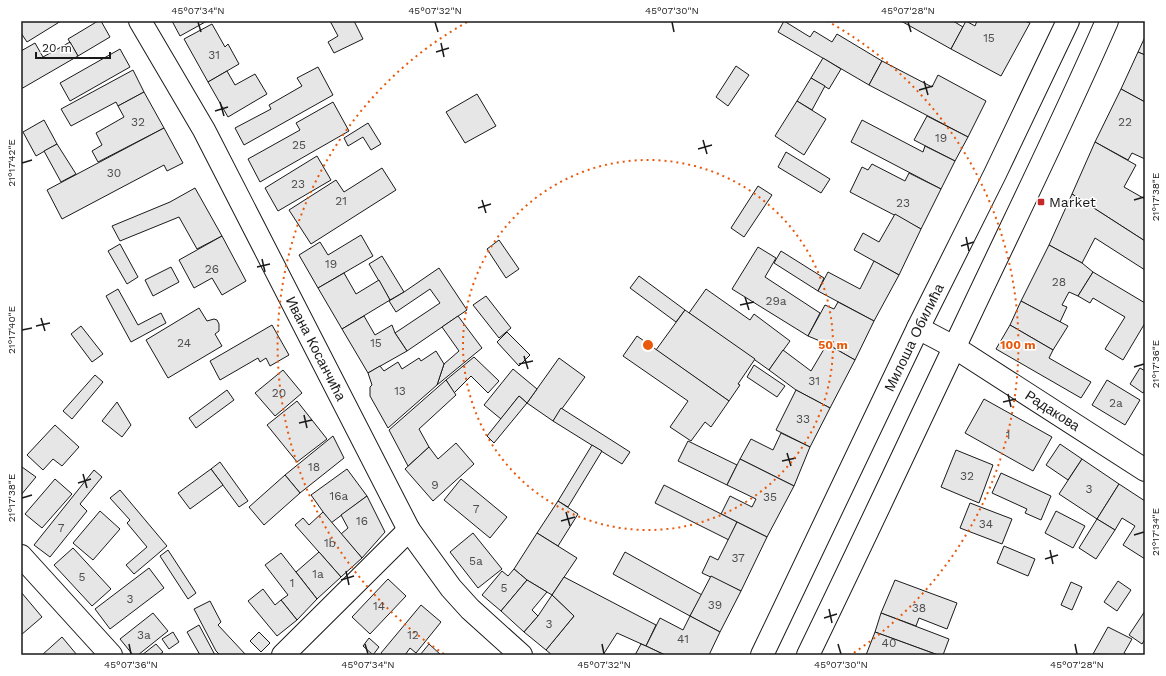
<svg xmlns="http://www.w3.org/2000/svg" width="1166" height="676" font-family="'Work Sans',sans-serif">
<rect width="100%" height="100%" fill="#fff"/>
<g fill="#e6e6e6" stroke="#1a1a1a">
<polygon points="21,21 61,21 27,42 21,33"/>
<polygon points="98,21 101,21 110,37 78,56 68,39"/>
<polygon points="172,21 207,21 180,36"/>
<polygon points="330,21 354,21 363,39 334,53 328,42 338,36"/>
<polygon points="784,21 810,37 814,31 832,42 837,34 882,61 869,85 778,32"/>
<polygon points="901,21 953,21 963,27 951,49"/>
<polygon points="966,21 975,26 977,21 1025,21 1030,23 1001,76 951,49"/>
<polygon points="212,24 225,47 228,44 239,64 208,82 184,39"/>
<polygon points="1145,37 1145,55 1138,52"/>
<polygon points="70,42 78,56 21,89 21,51 35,43 43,57"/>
<polygon points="120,49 130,67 70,101 60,83"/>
<polygon points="1138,52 1145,55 1145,102 1121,89"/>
<polygon points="823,58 841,69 829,89 811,78"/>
<polygon points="882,61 932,87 938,75 986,101 968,137 869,85"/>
<polygon points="736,66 749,75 728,106 716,97"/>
<polygon points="318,67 333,95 244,145 235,128 271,109 269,105 302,86 297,78"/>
<polygon points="133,70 144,92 118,106 116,102 71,126 61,109"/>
<polygon points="227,71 235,85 255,74 267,94 228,117 208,82"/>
<polygon points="811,78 825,86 812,110 797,101"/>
<polygon points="1121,89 1145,102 1145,159 1132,153 1128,160 1095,142"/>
<polygon points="144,92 164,128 98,162 92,151 102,145 96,133 124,117 118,106"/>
<polygon points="477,94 496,126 465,143 446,112"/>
<polygon points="797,101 826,119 804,155 775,136"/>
<polygon points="333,102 349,131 260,182 248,159 300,130 296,123"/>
<polygon points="927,116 968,137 955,161 914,140"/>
<polygon points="44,120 57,144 36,156 23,132"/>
<polygon points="862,120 923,152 925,146 955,161 941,189 851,142"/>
<polygon points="368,123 381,144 371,150 363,137 348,146 344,138"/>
<polygon points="164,128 183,163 167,171 164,165 62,219 47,190"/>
<polygon points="1095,142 1136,165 1124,187 1145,199 1145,241 1072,194"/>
<polygon points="57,144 76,174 61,182 44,151"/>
<polygon points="786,152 830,179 821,193 778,167"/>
<polygon points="317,156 331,180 278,211 265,188"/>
<polygon points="872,164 905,181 909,173 941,189 921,229 850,192 862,167 868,170"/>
<polygon points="382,168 396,190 311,244 289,210 336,180 344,192"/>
<polygon points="758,186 772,195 744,237 731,228"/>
<polygon points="195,188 222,236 197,249 179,217 120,241 112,226 170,202"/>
<polygon points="1072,194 1145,241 1145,270 1095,238 1082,263 1049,245"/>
<polygon points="895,214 921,229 899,275 854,250 863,233 879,242"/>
<polygon points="361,235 373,256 318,288 299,255 320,242 328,255"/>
<polygon points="222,236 246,281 222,295 212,278 194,288 179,260"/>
<polygon points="499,240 519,269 506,278 487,249"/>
<polygon points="120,244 138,277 127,284 108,251"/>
<polygon points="1049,245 1082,263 1093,272 1078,296 1069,292 1062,305 1067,307 1060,322 1021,301"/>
<polygon points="758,247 776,258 765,277 820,313 808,336 732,289"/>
<polygon points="781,251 824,278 818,291 774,263"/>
<polygon points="382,256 404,292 390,300 369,264"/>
<polygon points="874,261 899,275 874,321 818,291 828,272 860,289"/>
<polygon points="171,267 179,282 153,296 145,280"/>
<polygon points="439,268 467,310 407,351 395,333 440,303 430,289 396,312 389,301 404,292"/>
<polygon points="1093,272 1145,303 1145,323 1123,360 1105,349 1125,317 1093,298 1090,303 1078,296"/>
<polygon points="344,273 356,294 379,280 390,300 342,329 318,288"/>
<polygon points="639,276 685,310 676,322 630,288"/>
<polygon points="118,289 138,325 161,313 166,323 131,342 106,296"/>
<polygon points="706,289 750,320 754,314 790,341 769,370 689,313"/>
<polygon points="486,296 511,328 499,338 473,305"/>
<polygon points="1021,301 1068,326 1053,350 1010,325"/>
<polygon points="838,302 874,321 855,360 827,344 808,336 825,305 834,309"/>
<polygon points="199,308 207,321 214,319 217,320 219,324 219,331 215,334 222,346 168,378 146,340"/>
<polygon points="685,310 755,359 738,384 740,385 729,401 656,350"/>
<polygon points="364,316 375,335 392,325 395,333 407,351 368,373 342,329"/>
<polygon points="458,316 482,348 437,385 444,364 459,351 442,327"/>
<polygon points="272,325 289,355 270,366 266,358 260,362 258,358 220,380 210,361"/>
<polygon points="1010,325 1053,350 1049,358 1091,382 1081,398 996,349"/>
<polygon points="81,326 103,354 92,362 71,334"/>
<polygon points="507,332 530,355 519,366 497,342"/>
<polygon points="637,336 729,401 711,427 705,422 691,441 670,427 688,401 623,356"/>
<polygon points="827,344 855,360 830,408 796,390 769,370 783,350 811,371"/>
<polygon points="436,351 444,364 437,385 388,428 370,396 370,387 372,385 368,373 380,366 384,371 398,362 402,369 419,358 421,361"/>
<polygon points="474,357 499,381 488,393 471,376 454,393 446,380"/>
<polygon points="559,358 585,377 553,421 527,403"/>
<polygon points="754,365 785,386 777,397 747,377"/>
<polygon points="1140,368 1145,371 1145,390 1143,393 1130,384"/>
<polygon points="513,369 537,389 527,403 519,396 501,419 484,405"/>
<polygon points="283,370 302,393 275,416 255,393"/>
<polygon points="95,375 103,382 72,419 63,411"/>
<polygon points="446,380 456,395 419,429 429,447 408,466 389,430"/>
<polygon points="1107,380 1140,400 1125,425 1092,405"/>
<polygon points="227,390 234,400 196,428 189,418"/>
<polygon points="796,390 830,408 810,447 776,430"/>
<polygon points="519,396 527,403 494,443 487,436"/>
<polygon points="984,399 1052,437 1033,471 965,433"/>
<polygon points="297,401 327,439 297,462 267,425"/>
<polygon points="117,402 131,425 122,437 102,421"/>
<polygon points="561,408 630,452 622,464 553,421"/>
<polygon points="55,425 79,447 62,466 53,459 43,470 27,455"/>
<polygon points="781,433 810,447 794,486 740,459 751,439 773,450"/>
<polygon points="333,436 344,458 300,493 285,475"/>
<polygon points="688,441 737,465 727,485 678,461"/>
<polygon points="456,443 474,464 433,501 405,469 429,447 438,459"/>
<polygon points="1060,444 1082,459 1068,480 1046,465"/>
<polygon points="592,445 602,451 568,507 558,501"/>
<polygon points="956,450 993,465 979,503 941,487"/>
<polygon points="740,459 794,486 767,537 721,514 730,496 752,507 756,499 727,485"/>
<polygon points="1082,459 1119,484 1097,519 1059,494"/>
<polygon points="220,462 248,501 239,507 211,469"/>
<polygon points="22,467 36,477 21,495 21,468"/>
<polygon points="211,469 223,485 190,509 178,493"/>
<polygon points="347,469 367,496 331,523 311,495"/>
<polygon points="94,470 102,477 80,504 87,511 50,557 34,545"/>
<polygon points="1001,473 1051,496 1041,520 1025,513 1027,509 992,493"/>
<polygon points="285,475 300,493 264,525 249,507"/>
<polygon points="55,479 72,494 42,528 25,514"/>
<polygon points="461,479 507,517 490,538 444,500"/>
<polygon points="1119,484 1145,501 1145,559 1123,545 1135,526 1122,518 1115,530 1097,519"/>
<polygon points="664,485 737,522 729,540 655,503"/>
<polygon points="120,490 167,546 134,574 126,565 147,547 127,523 130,520 110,498"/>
<polygon points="367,496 385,532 362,558 341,534 348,528 341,515"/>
<polygon points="558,501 578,514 558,546 537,533"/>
<polygon points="970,503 1012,519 1002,544 960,528"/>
<polygon points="100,511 120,529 93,560 73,543"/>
<polygon points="1056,511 1085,526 1073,548 1045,533"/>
<polygon points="323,512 362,558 341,577 295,525 303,518 309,525"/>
<polygon points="1097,519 1115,530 1096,559 1079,548"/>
<polygon points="737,522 767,537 741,591 702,573 710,556 718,560"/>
<polygon points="473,533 502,569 478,588 450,552"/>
<polygon points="537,533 577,558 552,595 527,580 514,569"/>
<polygon points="1004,546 1035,559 1028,576 997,563"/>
<polygon points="73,548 111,589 92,606 54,565"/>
<polygon points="168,550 196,593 188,599 160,556"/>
<polygon points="319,552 341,577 317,599 296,572"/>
<polygon points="625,552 702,595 690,616 613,574"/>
<polygon points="281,553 317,599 297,620 281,600 288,595 265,565"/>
<polygon points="149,568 164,588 110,629 95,609"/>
<polygon points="514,569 527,580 501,611 482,595 502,571 508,576"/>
<polygon points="711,576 741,591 720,632 690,616"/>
<polygon points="564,577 656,625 646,646 617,633 603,655 552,655 546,650 574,616 552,595"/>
<polygon points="388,579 406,596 370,634 352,617"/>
<polygon points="527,580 547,592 532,610 538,616 524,632 501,611"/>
<polygon points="895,580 957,603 947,629 919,618 916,626 881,613"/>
<polygon points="1118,581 1131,590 1117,611 1104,602"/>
<polygon points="1071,582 1082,587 1072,610 1061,605"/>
<polygon points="263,589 275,605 281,600 297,620 277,636 248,601"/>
<polygon points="21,592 42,617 21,635"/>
<polygon points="552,595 574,616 546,650 524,632 538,616"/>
<polygon points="210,601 221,622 218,625 246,655 220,655 216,651 194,609"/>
<polygon points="421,605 441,622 416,653 410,648 405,655 383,655 381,653"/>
<polygon points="1145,611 1145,639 1142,644 1129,635"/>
<polygon points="153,613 168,631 138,655 133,655 120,639"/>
<polygon points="881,613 949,639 943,655 938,655 875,632"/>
<polygon points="690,616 720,632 709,655 665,655 646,646 660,618 683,630"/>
<polygon points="199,625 215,655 200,655 187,632"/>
<polygon points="1108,627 1132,639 1124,653 1127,655 1093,654"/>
<polygon points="173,632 179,642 169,649 162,639"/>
<polygon points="259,632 270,643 261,652 250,641"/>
<polygon points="875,632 938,655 866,655"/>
<polygon points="62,637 77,655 42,655"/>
<polygon points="369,638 379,647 373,655 363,646"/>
<polygon points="156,644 163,652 159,655 142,655"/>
<polygon points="429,644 441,655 420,655"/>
<polygon points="641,644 646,646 665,655 635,655"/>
</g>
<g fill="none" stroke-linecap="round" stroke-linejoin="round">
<defs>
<g id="minor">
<path id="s1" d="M140,21L204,130L409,530L451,588L470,609L521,655"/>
<path id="s2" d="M918,328L954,347L1145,470"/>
<polyline points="21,556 111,655"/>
<polyline points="283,655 409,530"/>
</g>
<g id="primary">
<path id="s3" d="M762,655L918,328L995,174L1068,21"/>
<path d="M808,655C861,546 912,436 964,327C1012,225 1062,124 1107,21"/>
</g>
</defs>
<use href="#minor" stroke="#1a1a1a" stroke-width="24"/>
<use href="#primary" stroke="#1a1a1a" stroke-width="24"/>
<use href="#minor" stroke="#fff" stroke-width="22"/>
<use href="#primary" stroke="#fff" stroke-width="22"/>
</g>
<path fill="none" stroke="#1a1a1a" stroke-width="1.5" d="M198,22L201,32M435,22L438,32M672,22L674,32M908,22L911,32M441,43L444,57M436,52L449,48M924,81L928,95M919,90L933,86M220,102L224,116M215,111L228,107M703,140L707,154M698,149L712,145M22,163L32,160M482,200L486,213M1134,200L1144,197M478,208L491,204M966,237L969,251M961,246L974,242M262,259L265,272M257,267L270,264M745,297L749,310M740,305L754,302M41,318L45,331M36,326L50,323M22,330L32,328M524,356L528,369M519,364L533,361M1134,367L1144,364M1008,394L1011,407M1003,402L1016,399M304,415L307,428M299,423L312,420M787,453L791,466M782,461L796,458M83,474L87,488M78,483L91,479M22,498L32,495M566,512L570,526M561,521L575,517M1134,535L1144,532M1050,550L1053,564M1045,559L1058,555M346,571L349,585M341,580L354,576M829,609L832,623M824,618L837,614M129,644L131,654M365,644L368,654M602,644L604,654M838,644L841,654M1075,644L1077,654"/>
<g fill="none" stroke="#e8590c" stroke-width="2" stroke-dasharray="2 4">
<circle cx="648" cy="345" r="185"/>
<path d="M444 654A370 370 0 0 1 469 21M827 21A370 370 0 0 1 852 654"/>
</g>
<rect fill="#c62828" stroke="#fff" stroke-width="1.5" x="1037" y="198" width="8" height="8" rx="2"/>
<g text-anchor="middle" stroke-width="3" stroke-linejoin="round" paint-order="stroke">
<g font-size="12" fill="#4d4d4d">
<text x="989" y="42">15</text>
<text x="214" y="59">31</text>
<text x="138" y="126">32</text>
<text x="1125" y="126">22</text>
<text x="941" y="142">19</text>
<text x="299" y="149">25</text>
<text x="114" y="177">30</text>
<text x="298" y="188">23</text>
<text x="341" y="205">21</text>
<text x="903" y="207">23</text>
<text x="331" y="268">19</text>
<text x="212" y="273">26</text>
<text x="1059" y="286">28</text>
<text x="776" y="305">29a</text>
<text x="184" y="347">24</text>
<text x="376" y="347">15</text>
<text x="814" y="385">31</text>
<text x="400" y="395">13</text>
<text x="279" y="397">20</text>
<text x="1116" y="407">2a</text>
<text x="803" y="423">33</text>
<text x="1008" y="439">1</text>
<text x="314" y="471">18</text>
<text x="967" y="480">32</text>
<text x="435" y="489">9</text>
<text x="1089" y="493">3</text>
<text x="339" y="500">16a</text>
<text x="770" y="501">35</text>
<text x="476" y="513">7</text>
<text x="362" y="525">16</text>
<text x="986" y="528">34</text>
<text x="61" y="532">7</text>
<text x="330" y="547">1b</text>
<text x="738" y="562">37</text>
<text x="476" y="565">5a</text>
<text x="318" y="578">1a</text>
<text x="82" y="581">5</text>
<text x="292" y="587">1</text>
<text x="504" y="592">5</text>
<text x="130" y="603">3</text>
<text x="715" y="609">39</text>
<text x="379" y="610">14</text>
<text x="919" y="612">38</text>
<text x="549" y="628">3</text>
<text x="144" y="639">3a</text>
<text x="413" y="639">12</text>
<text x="683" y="643">41</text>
<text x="889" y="647">40</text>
</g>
<g font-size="14" fill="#1a1a1a" stroke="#fff" text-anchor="start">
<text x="1049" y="207">Market</text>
</g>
<g font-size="14" fill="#1a1a1a" stroke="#fff">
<text dy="5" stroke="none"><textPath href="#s3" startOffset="352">Милоша Обилића</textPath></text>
<text dy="5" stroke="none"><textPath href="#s1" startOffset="372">Ивана Косанчића</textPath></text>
<text dy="5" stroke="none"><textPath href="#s2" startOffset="158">Радакова</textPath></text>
</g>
</g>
<circle cx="648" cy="345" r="6" fill="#e8590c" stroke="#fff" stroke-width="2"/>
<g font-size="12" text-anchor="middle" font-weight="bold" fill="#e8590c" stroke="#fff" stroke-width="3" stroke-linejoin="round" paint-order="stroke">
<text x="833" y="349">50 m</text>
<text x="1018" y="349">100 m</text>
</g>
<rect width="1166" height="676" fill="none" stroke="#ffffff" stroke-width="44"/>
<path d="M36 52v6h74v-6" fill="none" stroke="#1a1a1a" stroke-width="2"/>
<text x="42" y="52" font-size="12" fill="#1a1a1a" stroke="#ffffff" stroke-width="3" paint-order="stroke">20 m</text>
<rect x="22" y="22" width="1122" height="632" fill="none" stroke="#1a1a1a" stroke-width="1.5"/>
<g font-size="10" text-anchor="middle" fill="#1a1a1a">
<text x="198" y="14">45°07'34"N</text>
<text x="435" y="14">45°07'32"N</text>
<text x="672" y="14">45°07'30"N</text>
<text x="908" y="14">45°07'28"N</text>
<text transform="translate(11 163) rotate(-90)" y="4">21°17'42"E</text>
<text transform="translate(1155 197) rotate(-90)" y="4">21°17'38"E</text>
<text transform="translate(11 330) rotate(-90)" y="4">21°17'40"E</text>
<text transform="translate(1155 364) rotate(-90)" y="4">21°17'36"E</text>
<text transform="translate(11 498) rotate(-90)" y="4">21°17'38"E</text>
<text transform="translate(1155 532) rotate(-90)" y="4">21°17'34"E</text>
<text x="131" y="668">45°07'36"N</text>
<text x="368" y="668">45°07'34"N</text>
<text x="604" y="668">45°07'32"N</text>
<text x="841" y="668">45°07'30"N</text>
<text x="1077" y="668">45°07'28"N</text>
</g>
</svg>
